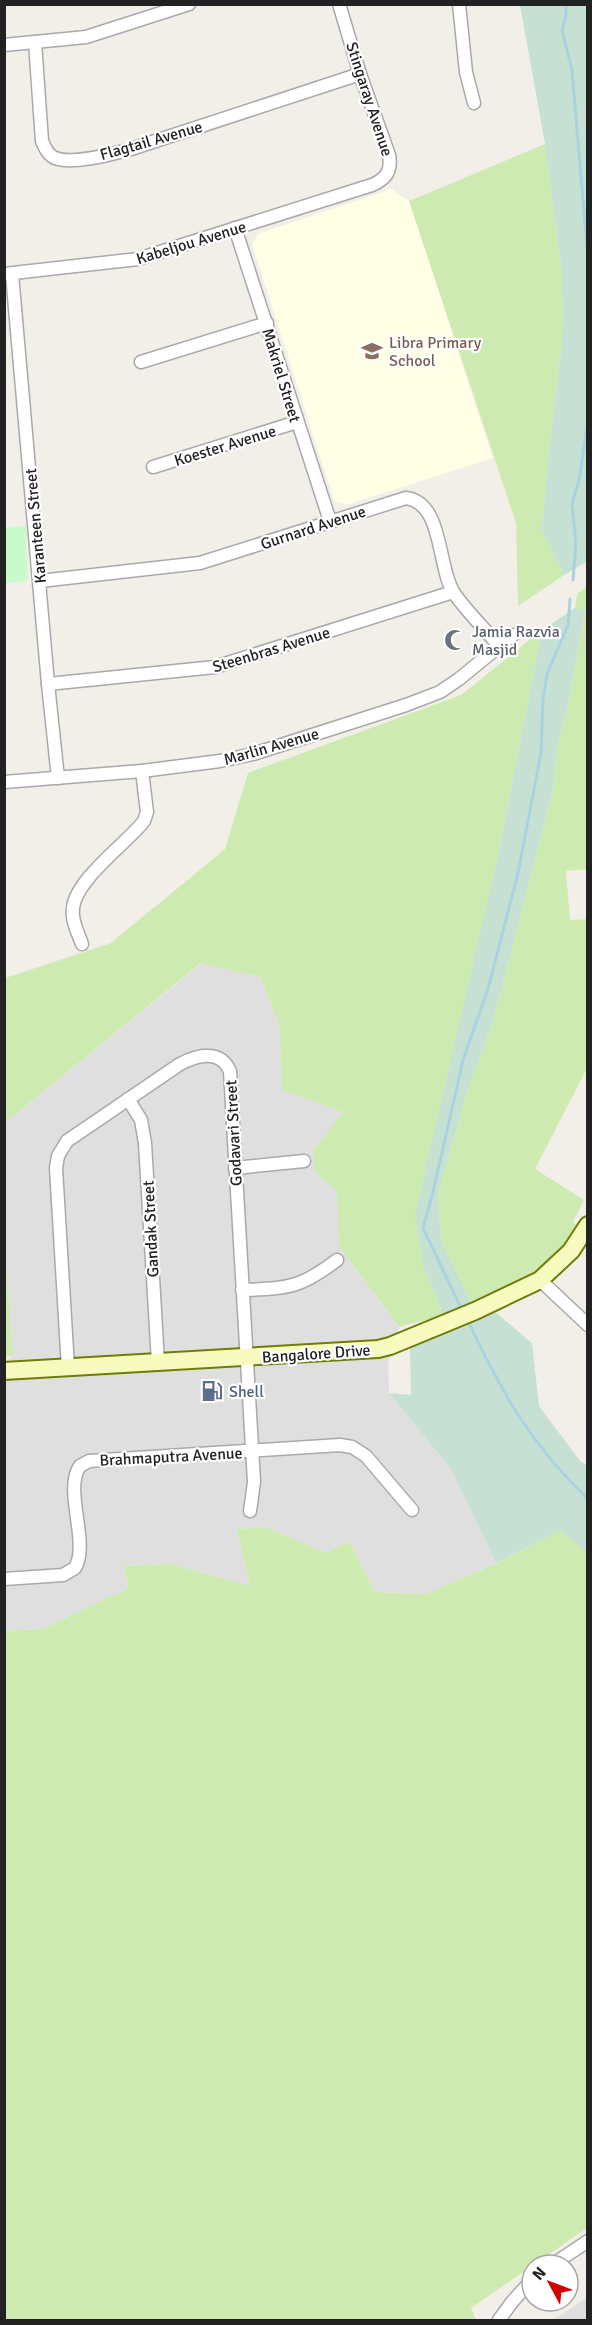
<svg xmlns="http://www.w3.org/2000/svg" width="592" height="2325" font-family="Signika,sans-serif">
<rect width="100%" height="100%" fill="#f2efe9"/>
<g fill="#e0dfdf">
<polygon points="202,963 260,977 279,1024 282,1090 344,1112 313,1151 337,1190 339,1246 399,1327 388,1363 389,1393 451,1469 496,1563 427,1594 375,1592 349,1541 326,1553 265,1527 238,1529 250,1586 171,1564 123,1566 129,1588 42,1629 5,1631 4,1362 13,1356 4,1252 5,1123"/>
<polygon points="587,2298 587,2320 553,2320"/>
</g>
<polygon fill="#ffffe5" points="391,189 409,201 493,458 346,505 334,500 252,244 258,234"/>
<g fill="#cdebb0">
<polygon points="545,144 562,273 563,333 548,460 542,530 564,575 518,606 516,523 409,201"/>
<polygon points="587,586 587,869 566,871 570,920 587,919 587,1068 535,1169 584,1200 573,1222 579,1226 565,1247 533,1277 471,1303 441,1241 438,1194 465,1098 493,1021 552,794 558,743 567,710 585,611 575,608 577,594"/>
<polygon points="542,630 498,856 424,1268 444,1315 399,1327 339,1246 337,1191 315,1172 313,1151 343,1112 282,1090 279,1024 260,977 201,963 5,1123 5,978 111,943 225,849 248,773 461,695"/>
<polygon points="5,1252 13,1356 5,1357 4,1357"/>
<polygon points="587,1515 587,2228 471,2308 476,2320 5,2320 5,1631 42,1629 129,1588 123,1566 171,1564 250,1586 237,1529 265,1527 326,1553 349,1541 375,1592 426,1594 497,1563"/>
</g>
<g fill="#c6e0d4">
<polygon points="520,5 587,5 588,561 564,575 542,530 548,460 563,333 562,273 545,144"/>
<polygon points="575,608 585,610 567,710 558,743 552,794 493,1021 465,1098 438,1194 441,1241 471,1303 444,1315 424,1268 415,1215 498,856 542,630"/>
<polygon points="494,1311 532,1343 539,1406 581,1462 587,1465 587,1553 560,1530 496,1563 451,1469 389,1393 411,1395 410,1348"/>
</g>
<polygon fill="#c8facc" points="26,526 28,581 5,583 5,528"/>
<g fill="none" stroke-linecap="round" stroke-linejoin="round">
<g stroke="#aad3df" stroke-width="3">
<polyline points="566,4 566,15 562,30 572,70 588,259"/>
<polyline points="573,580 576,543 572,504 579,480 588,421"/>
<polyline points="462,1310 423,1228 433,1192 463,1060 488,989 518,873 541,753 543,700 547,674 568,625 570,599"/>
<path d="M468,1321C501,1391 531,1445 588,1499"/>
</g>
<defs>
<g id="street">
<polyline points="459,4 466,72 474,103"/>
<path d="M35,42L42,141C45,148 47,153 53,157C70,166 112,154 131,149L360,74"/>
<polyline points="4,45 86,37 189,4"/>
<polyline points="235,228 330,521"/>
<path d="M4,274L138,259L372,185C386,179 392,171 389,155L360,74L339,4"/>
<polyline points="12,274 48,684 58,778"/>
<polyline points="141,362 267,323"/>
<polyline points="153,467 297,422"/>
<path d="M40,581L200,563L406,498C444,503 437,568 454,593C467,612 485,629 500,647"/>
<polyline points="48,684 215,667 453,592"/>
<polyline points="4,782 142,771 220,761 253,754 406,705 440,692 459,679 513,635"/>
<path d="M82,944C78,933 71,920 73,908C76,879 126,844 144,821L147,812L142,771"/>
<polyline points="128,1099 141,1120 145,1143 158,1362"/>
<polyline points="235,1168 304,1161"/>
<polyline points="540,1280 588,1325"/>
<path d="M242,1290C288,1288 299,1289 337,1260"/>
<path d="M68,1368L56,1168L58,1156L67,1141L180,1064C198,1055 220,1049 230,1071L254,1482L250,1511"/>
<path d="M4,1579L63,1575L75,1568C90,1543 63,1489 80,1466L89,1461L340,1445L352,1447L366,1456L412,1510"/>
<polyline points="552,2265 588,2241"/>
<polyline points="499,2320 512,2302 532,2280"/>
</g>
<polyline id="secondary" points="4,1371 378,1349 390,1346 475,1311 540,1280 571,1251 588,1225"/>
</defs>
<use href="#street" stroke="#a9a9a9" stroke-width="15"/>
<use href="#secondary" stroke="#707d05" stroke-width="20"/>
<use href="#street" stroke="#fff" stroke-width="12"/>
<use href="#secondary" stroke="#f7fabf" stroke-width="16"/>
</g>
<defs>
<symbol id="school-bare" viewBox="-9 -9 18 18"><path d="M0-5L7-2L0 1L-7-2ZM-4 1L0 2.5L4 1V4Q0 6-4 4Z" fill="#8d6e63" stroke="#fff" stroke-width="2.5" paint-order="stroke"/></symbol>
<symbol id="mosque-bare" viewBox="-9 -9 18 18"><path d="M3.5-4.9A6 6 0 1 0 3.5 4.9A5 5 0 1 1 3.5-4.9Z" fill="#6b7280" stroke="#fff" stroke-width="2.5" paint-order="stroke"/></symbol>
<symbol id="fuel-bare" viewBox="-9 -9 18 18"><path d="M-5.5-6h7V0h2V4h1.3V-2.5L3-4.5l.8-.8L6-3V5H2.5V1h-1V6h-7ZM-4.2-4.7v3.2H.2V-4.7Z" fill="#5c6f8a" stroke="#fff" stroke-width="2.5" paint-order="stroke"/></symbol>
</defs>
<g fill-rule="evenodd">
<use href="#school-bare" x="357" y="336" width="30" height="30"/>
<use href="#mosque-bare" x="440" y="625" width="30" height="30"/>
<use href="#fuel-bare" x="197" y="1376" width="30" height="30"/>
</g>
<g text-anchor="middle" stroke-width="4.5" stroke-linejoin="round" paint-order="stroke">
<g font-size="16" fill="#222" stroke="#fff">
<text transform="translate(370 99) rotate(72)" y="6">Stingaray Avenue</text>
<text transform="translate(151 140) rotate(-16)" y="6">Flagtail Avenue</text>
<text transform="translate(191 242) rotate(-17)" y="6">Kabeljou Avenue</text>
<text transform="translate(282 375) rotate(73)" y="6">Makriel Street</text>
<text transform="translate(225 445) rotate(-17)" y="6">Koester Avenue</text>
<text transform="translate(35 526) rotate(-95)" y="6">Karanteen Street</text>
<text transform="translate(313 527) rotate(-18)" y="6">Gurnard Avenue</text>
<text transform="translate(271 649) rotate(-17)" y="6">Steenbras Avenue</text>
<text transform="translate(271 746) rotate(-16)" y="6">Marlin Avenue</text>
<text transform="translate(233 1133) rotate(-93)" y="6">Godavari Street</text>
<text transform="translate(150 1229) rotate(-93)" y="6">Gandak Street</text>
<text transform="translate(316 1353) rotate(-4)" y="6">Bangalore Drive</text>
<text transform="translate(171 1456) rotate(-3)" y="6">Brahmaputra Avenue</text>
</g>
<g font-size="16" fill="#785e54" stroke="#fff" text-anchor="start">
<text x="389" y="348">Libra Primary<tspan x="389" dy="18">School</tspan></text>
</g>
<g font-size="16" fill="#5b616d" stroke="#fff" text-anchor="start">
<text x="472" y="637">Jamia Razvia<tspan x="472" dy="18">Masjid</tspan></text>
</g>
<g font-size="16" fill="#4e5e75" stroke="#fff" text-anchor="start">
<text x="229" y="1397">Shell</text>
</g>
</g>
<rect width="592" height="2325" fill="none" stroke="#222222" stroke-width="12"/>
<g transform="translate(550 2283) rotate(311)"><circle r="28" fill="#ffffff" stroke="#a7a7a7" stroke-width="1.5"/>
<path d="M0-4.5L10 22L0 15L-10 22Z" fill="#d40000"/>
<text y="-9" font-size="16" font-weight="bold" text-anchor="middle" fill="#222222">N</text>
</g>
</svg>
